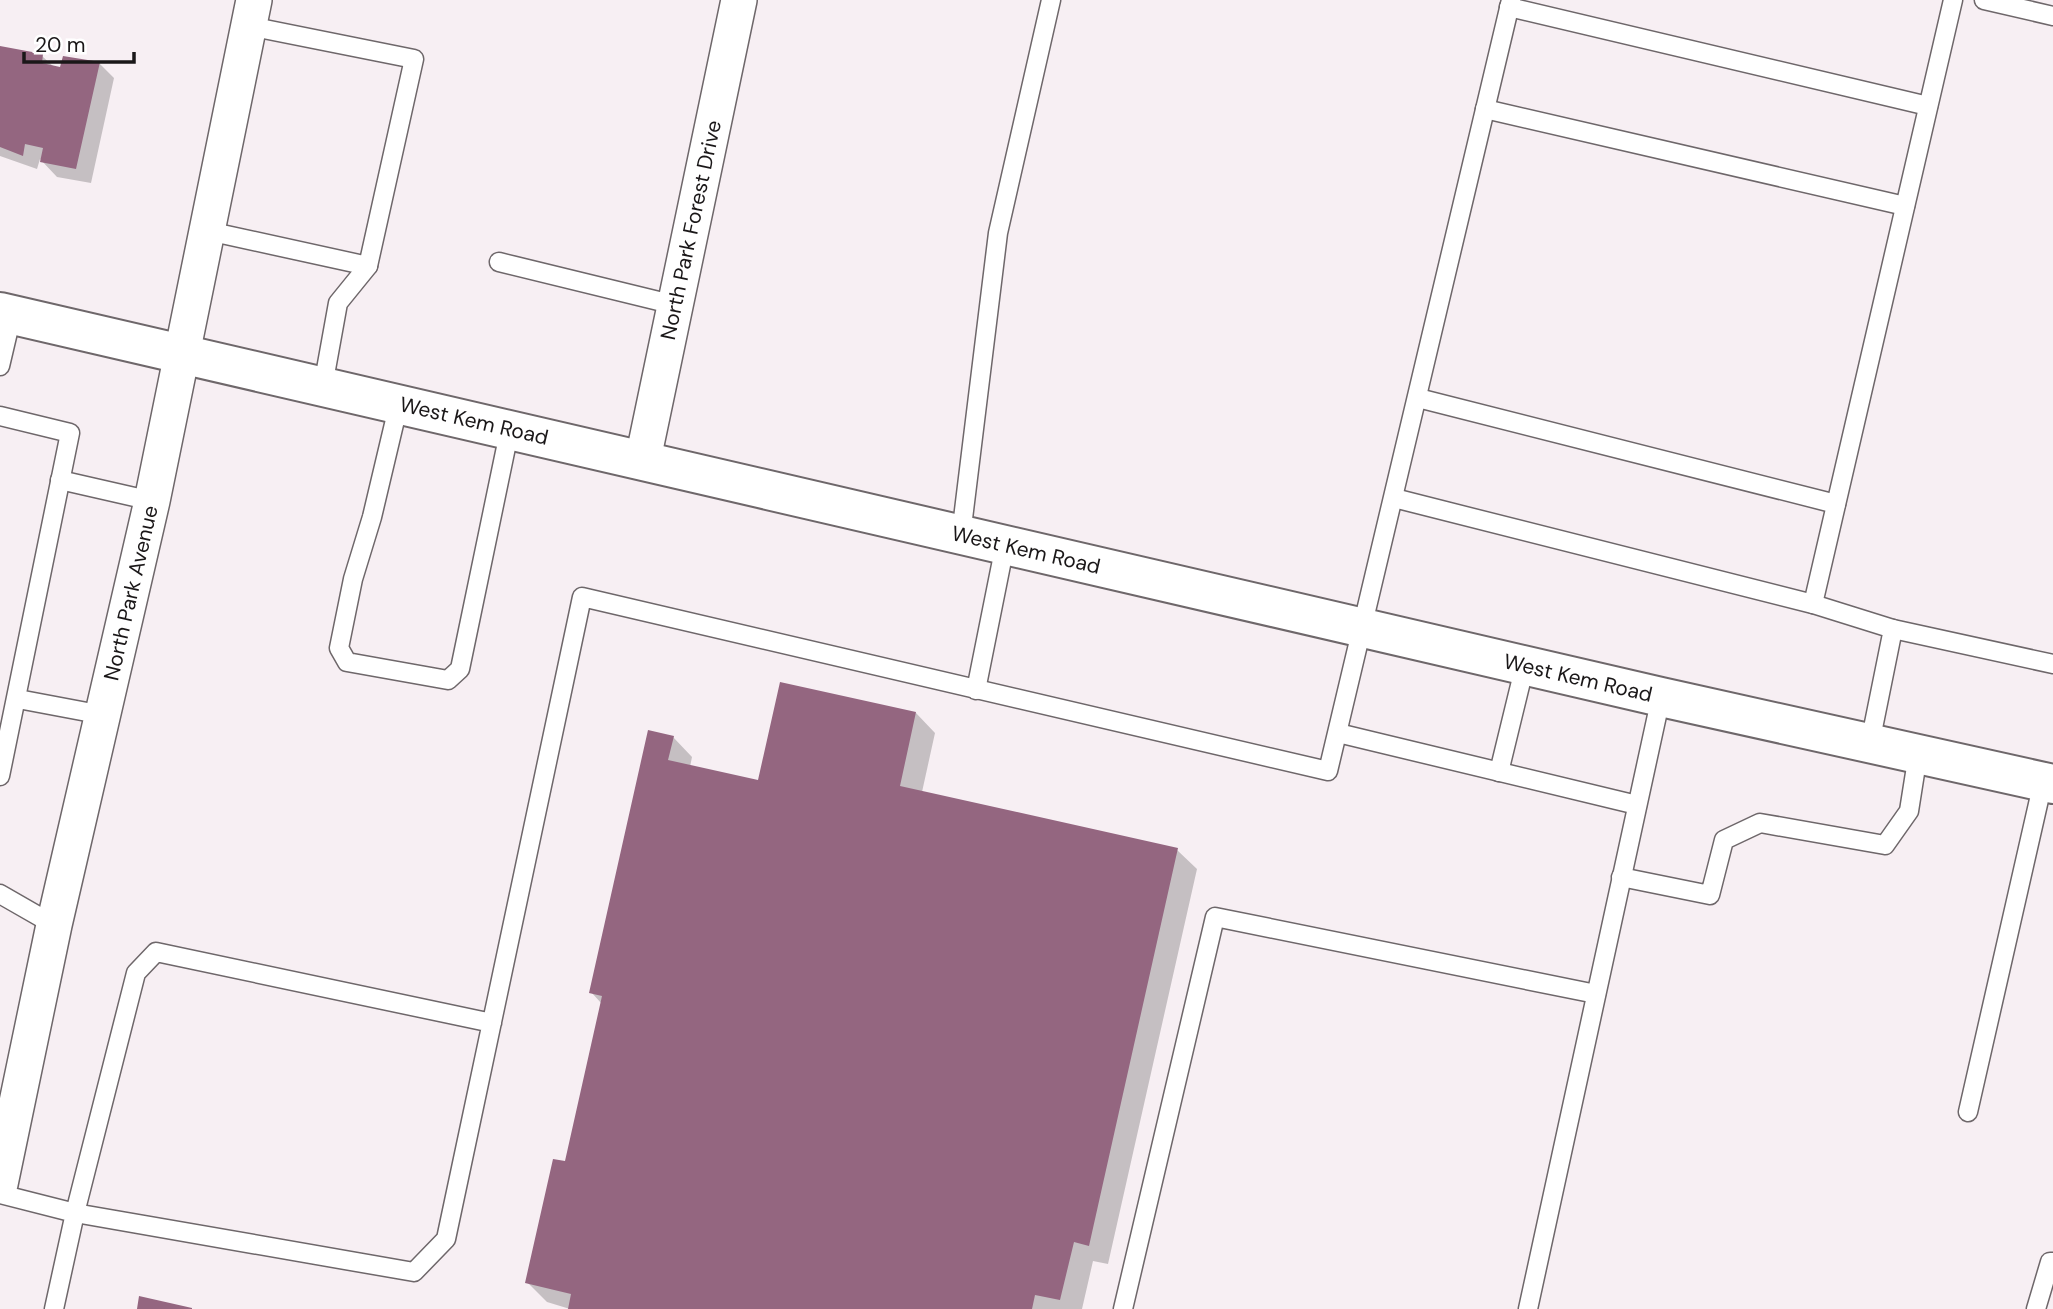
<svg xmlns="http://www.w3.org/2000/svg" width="2053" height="1309" font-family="'DM Sans',sans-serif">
<rect width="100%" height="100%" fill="#f7eff3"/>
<g fill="#0003">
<polygon points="0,48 42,56 54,67 62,69 99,63 114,78 91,183 57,177 40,159 37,169 0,156"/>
<polygon points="916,713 935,733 922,792 1177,850 1197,869 1108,1264 1093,1261 1082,1309 570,1309 547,1302 527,1282 567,1164 602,1004 591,992 673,737 692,757 690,767 759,783"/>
</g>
<g fill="#946680">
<polygon points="0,46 43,54 42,63 60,67 63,56 100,62 76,169 40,162 43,148 25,144 23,156 0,147"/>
<polygon points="780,682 916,712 900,786 1178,848 1089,1246 1074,1242 1060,1300 1035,1295 1032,1309 568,1309 571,1294 525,1283 553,1159 565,1161 602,996 589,993 648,730 674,736 668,760 758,780"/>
<polygon points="139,1296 192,1308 192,1309 137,1309"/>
</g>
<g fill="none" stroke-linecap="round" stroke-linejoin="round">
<defs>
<g id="service">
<polyline points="1984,0 2053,16"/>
<polyline points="1509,7 1928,106"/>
<polyline points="249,26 414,59 368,266 338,303 323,386"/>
<polyline points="1485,109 1905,206"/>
<polyline points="208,231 368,266"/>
<polyline points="499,262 675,305"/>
<polyline points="0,366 12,315"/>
<polyline points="1418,398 1836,504"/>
<polyline points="399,403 372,517 353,579 339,648 347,662 448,680 460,669 510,428"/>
<polyline points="0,416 70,433 0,776"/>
<polyline points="60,480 152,501"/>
<polyline points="1394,498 1813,604"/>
<polyline points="961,535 998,233 1051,0"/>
<polyline points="1893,629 2053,664"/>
<polyline points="976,690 1005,545"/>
<polyline points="18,699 103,715"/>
<polyline points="1338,733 1637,805"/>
<polyline points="1870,743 1893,629 1813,604 1953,0"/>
<polyline points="1499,772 1525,665"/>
<polyline points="1621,877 1710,895 1724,840 1760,823 1885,845 1909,811 1918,754"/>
<polyline points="0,894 54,925"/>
<polyline points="492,1023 156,952 136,973 75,1213 414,1272 446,1239 582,597 1328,771 1511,0"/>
<polyline points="1968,1112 2043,782"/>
<polyline points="0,1194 75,1213 54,1309"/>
<polyline points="1123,1309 1215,917 1596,994"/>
<polyline points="1528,1309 1661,697"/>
<polyline points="2036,1309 2050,1262 2053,1262"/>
</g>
<g id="minor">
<polyline points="643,459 739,0"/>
<polyline points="0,1184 54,925 152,501 254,0"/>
</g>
<polyline id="tertiary" points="0,312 1661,697 2053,784"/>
</defs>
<use href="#service" stroke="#6e676a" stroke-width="21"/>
<use href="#minor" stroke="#6e676a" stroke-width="38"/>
<use href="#tertiary" stroke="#6e676a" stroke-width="42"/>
<use href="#service" stroke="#fff" stroke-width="18"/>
<use href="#minor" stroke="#fff" stroke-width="35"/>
<use href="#tertiary" stroke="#fff" stroke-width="38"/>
</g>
<g text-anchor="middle" stroke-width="6" stroke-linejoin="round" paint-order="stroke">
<g font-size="21" fill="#1a1718" stroke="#fff">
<text transform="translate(691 230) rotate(-78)" y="7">North Park Forest Drive</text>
<text transform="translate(474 421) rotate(13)" y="7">West Kem Road</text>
<text transform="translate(1026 550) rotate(13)" y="7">West Kem Road</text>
<text transform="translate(131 593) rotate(-77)" y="7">North Park Avenue</text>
<text transform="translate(1578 678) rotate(13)" y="7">West Kem Road</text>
</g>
</g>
<path d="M24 52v10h110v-10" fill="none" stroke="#1a1718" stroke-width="3.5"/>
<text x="35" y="52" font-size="21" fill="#1a1718" stroke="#ffffff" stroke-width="5" paint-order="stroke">20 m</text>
</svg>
